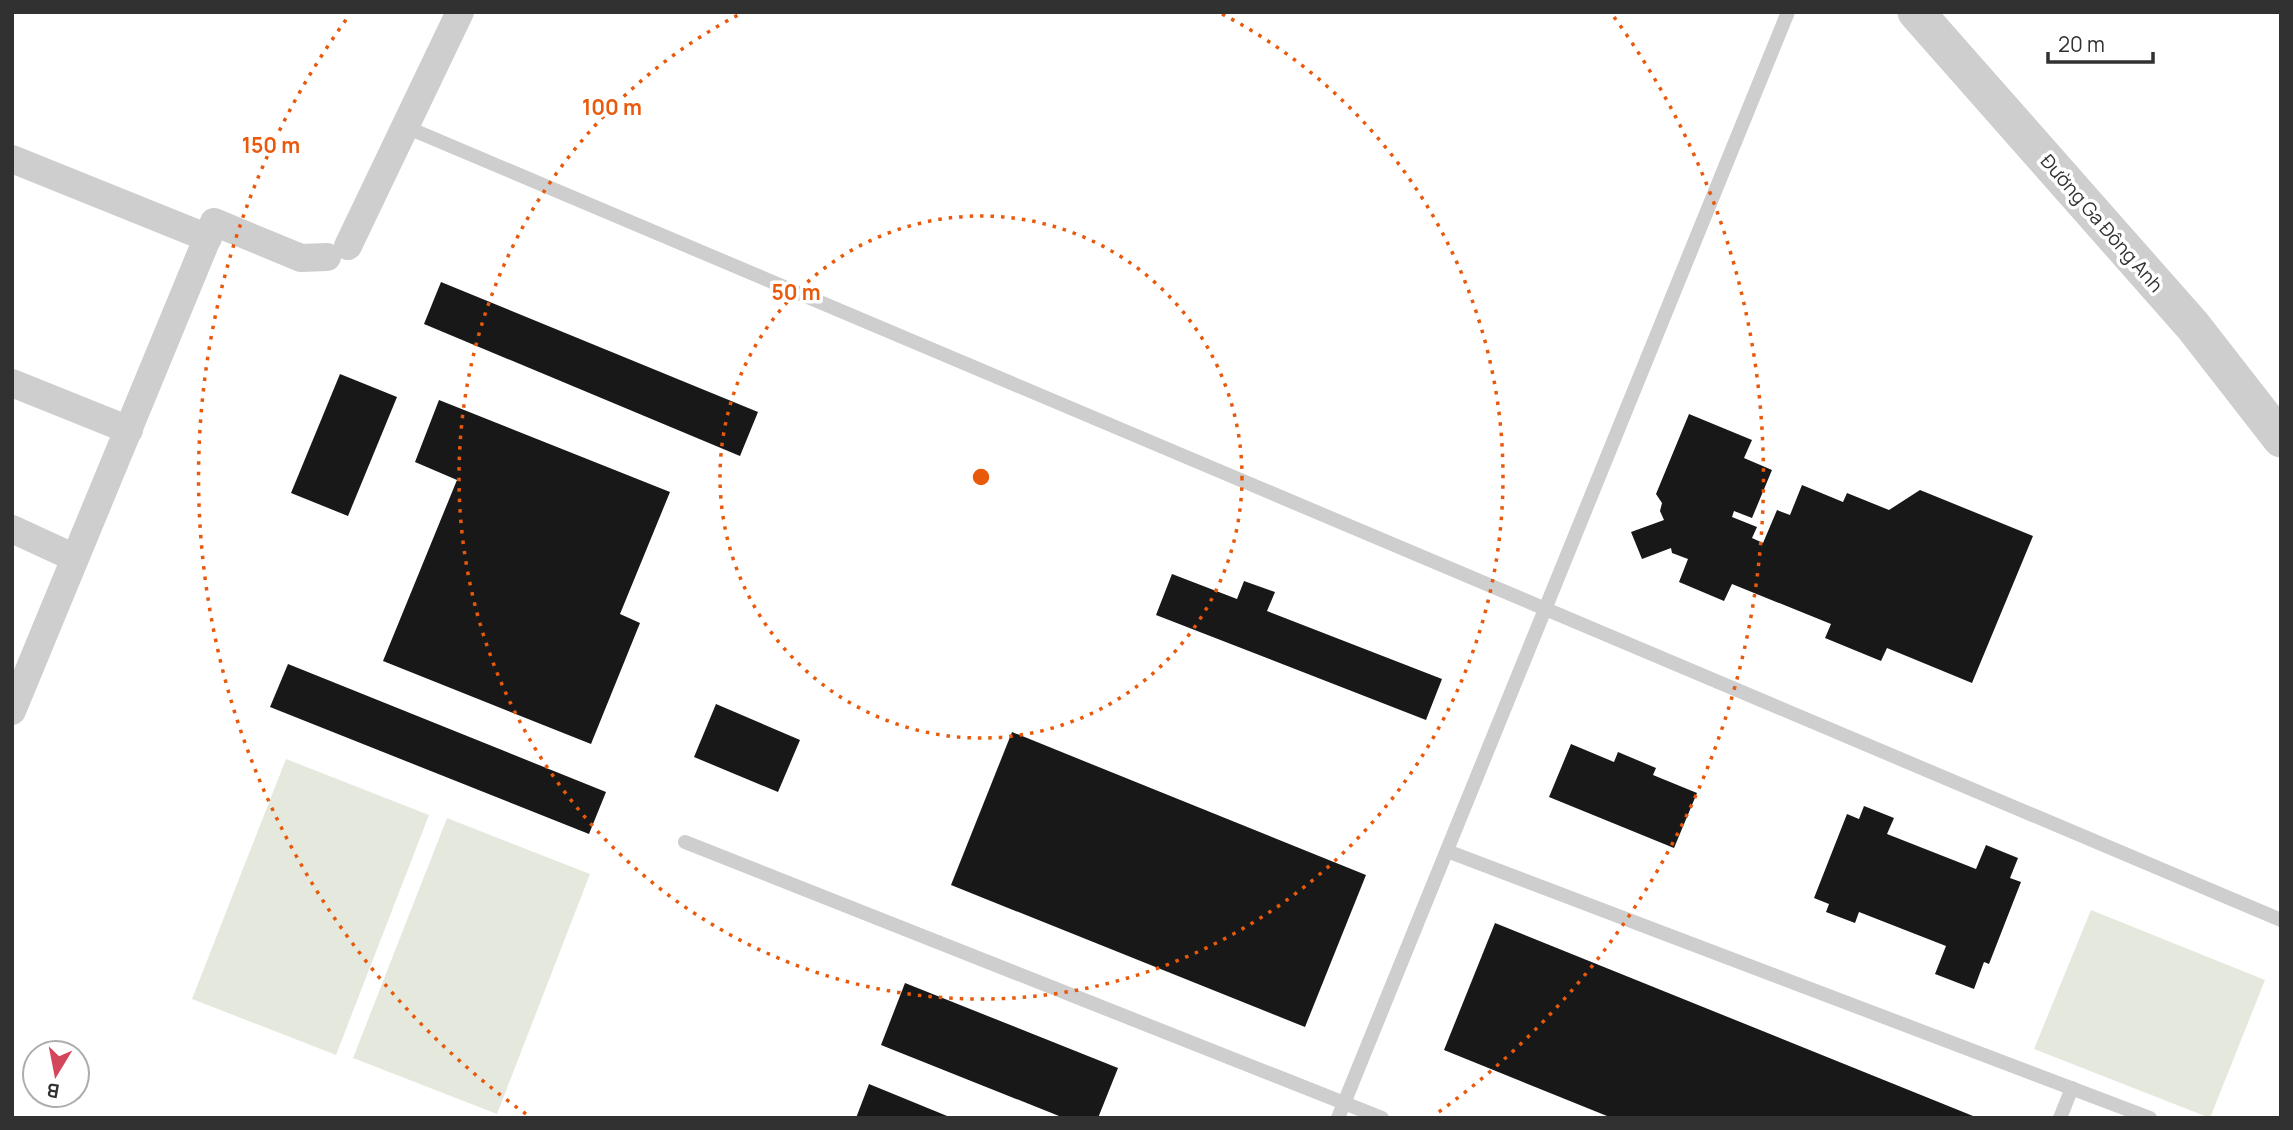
<svg xmlns="http://www.w3.org/2000/svg" width="2293" height="1130" font-family="Manrope,sans-serif">
<rect width="100%" height="100%" fill="#fff"/>
<g fill="#e5e9dd">
<polygon points="286,759 429,815 336,1055 192,999"/>
<polygon points="447,818 590,874 497,1114 353,1058"/>
<polygon points="2091,910 2265,980 2210,1118 2034,1049"/>
</g>
<g fill="#181818">
<polygon points="441,282 758,412 740,456 424,324"/>
<polygon points="340,374 397,397 348,516 291,493"/>
<polygon points="439,400 670,492 620,614 640,623 591,744 383,661 457,480 415,462"/>
<polygon points="1689,414 1752,440 1744,458 1772,470 1752,518 1734,511 1732,517 1757,527 1752,538 1763,543 1777,510 1790,515 1802,485 1843,502 1847,493 1889,510 1920,490 2033,536 1972,683 1887,648 1881,661 1825,638 1831,624 1732,584 1724,601 1679,582 1688,559 1672,553 1671,548 1642,559 1631,532 1664,520 1660,511 1662,503 1656,494"/>
<polygon points="1172,574 1237,599 1244,581 1275,592 1267,611 1442,679 1426,720 1156,615"/>
<polygon points="288,664 606,792 589,834 270,707"/>
<polygon points="716,704 800,740 778,792 694,757"/>
<polygon points="1012,732 1366,875 1305,1027 951,885"/>
<polygon points="1571,744 1614,762 1618,752 1656,768 1653,775 1697,793 1674,848 1549,797"/>
<polygon points="1864,806 1894,818 1887,834 1976,869 1986,845 2018,858 2010,878 2021,882 1989,964 1984,962 1974,989 1935,974 1946,946 1859,912 1855,923 1826,912 1829,904 1814,898 1847,814 1859,819"/>
<polygon points="1495,923 1978,1118 1612,1118 1444,1050"/>
<polygon points="905,983 1118,1068 1098,1118 1064,1118 881,1045"/>
<polygon points="869,1084 952,1118 856,1118"/>
</g>
<g fill="none" stroke-linecap="round" stroke-linejoin="round">
<g stroke="#cecece" stroke-width="14">
<polyline points="406,127 2281,920"/>
<polyline points="685,842 1382,1118"/>
<polyline points="1447,851 2150,1118"/>
<polyline points="1338,1118 1788,12"/>
<polyline points="2060,1118 2072,1088"/>
</g>
<g stroke="#cecece" stroke-width="28">
<polyline points="12,159 208,238"/>
<polyline points="348,246 460,12"/>
<polyline points="12,383 129,430"/>
<polyline points="12,529 75,558"/>
<polyline points="12,711 214,222 301,258 327,257"/>
</g>
<polyline stroke="#cecece" stroke-width="37" points="1916,12 2193,326 2281,439"/>
</g>
<g fill="none" stroke="#e8590c" stroke-width="3.5" stroke-dasharray="3.5 7">
<circle cx="981" cy="477" r="261"/>
<path d="M1222 14A522 522 0 1 1 740 14"/>
<path d="M526 1114A783 783 0 0 1 348 17M1614 17A783 783 0 0 1 1436 1114"/>
</g>
<g text-anchor="middle" stroke-width="7" stroke-linejoin="round" paint-order="stroke">
<g font-size="19" fill="#313131" stroke="#fff">
<text transform="translate(2102 223) rotate(49)" y="7">Đường Ga Đông Anh</text>
</g>
</g>
<circle cx="981" cy="477" r="10" fill="#e8590c" stroke="#fff" stroke-width="3.5"/>
<g font-size="21" text-anchor="middle" font-weight="bold" fill="#e8590c" stroke="#fff" stroke-width="7" stroke-linejoin="round" paint-order="stroke">
<text x="612" y="115">100 m</text>
<text x="271" y="153">150 m</text>
<text x="796" y="300">50 m</text>
</g>
<rect width="2293" height="1130" fill="none" stroke="#313131" stroke-width="28"/>
<g transform="translate(56 1074) rotate(190)"><circle r="33" fill="#ffffff" stroke="#adadad" stroke-width="2"/>
<path d="M0-5L12 26L0 18L-12 26Z" fill="#d4465c"/>
<text y="-10" font-size="19" font-weight="bold" text-anchor="middle" fill="#313131">B</text>
</g>
<path d="M2048 52v10h105v-10" fill="none" stroke="#313131" stroke-width="3.5"/>
<text x="2058" y="52" font-size="21" fill="#313131" stroke="#ffffff" stroke-width="5" paint-order="stroke">20 m</text>
</svg>
